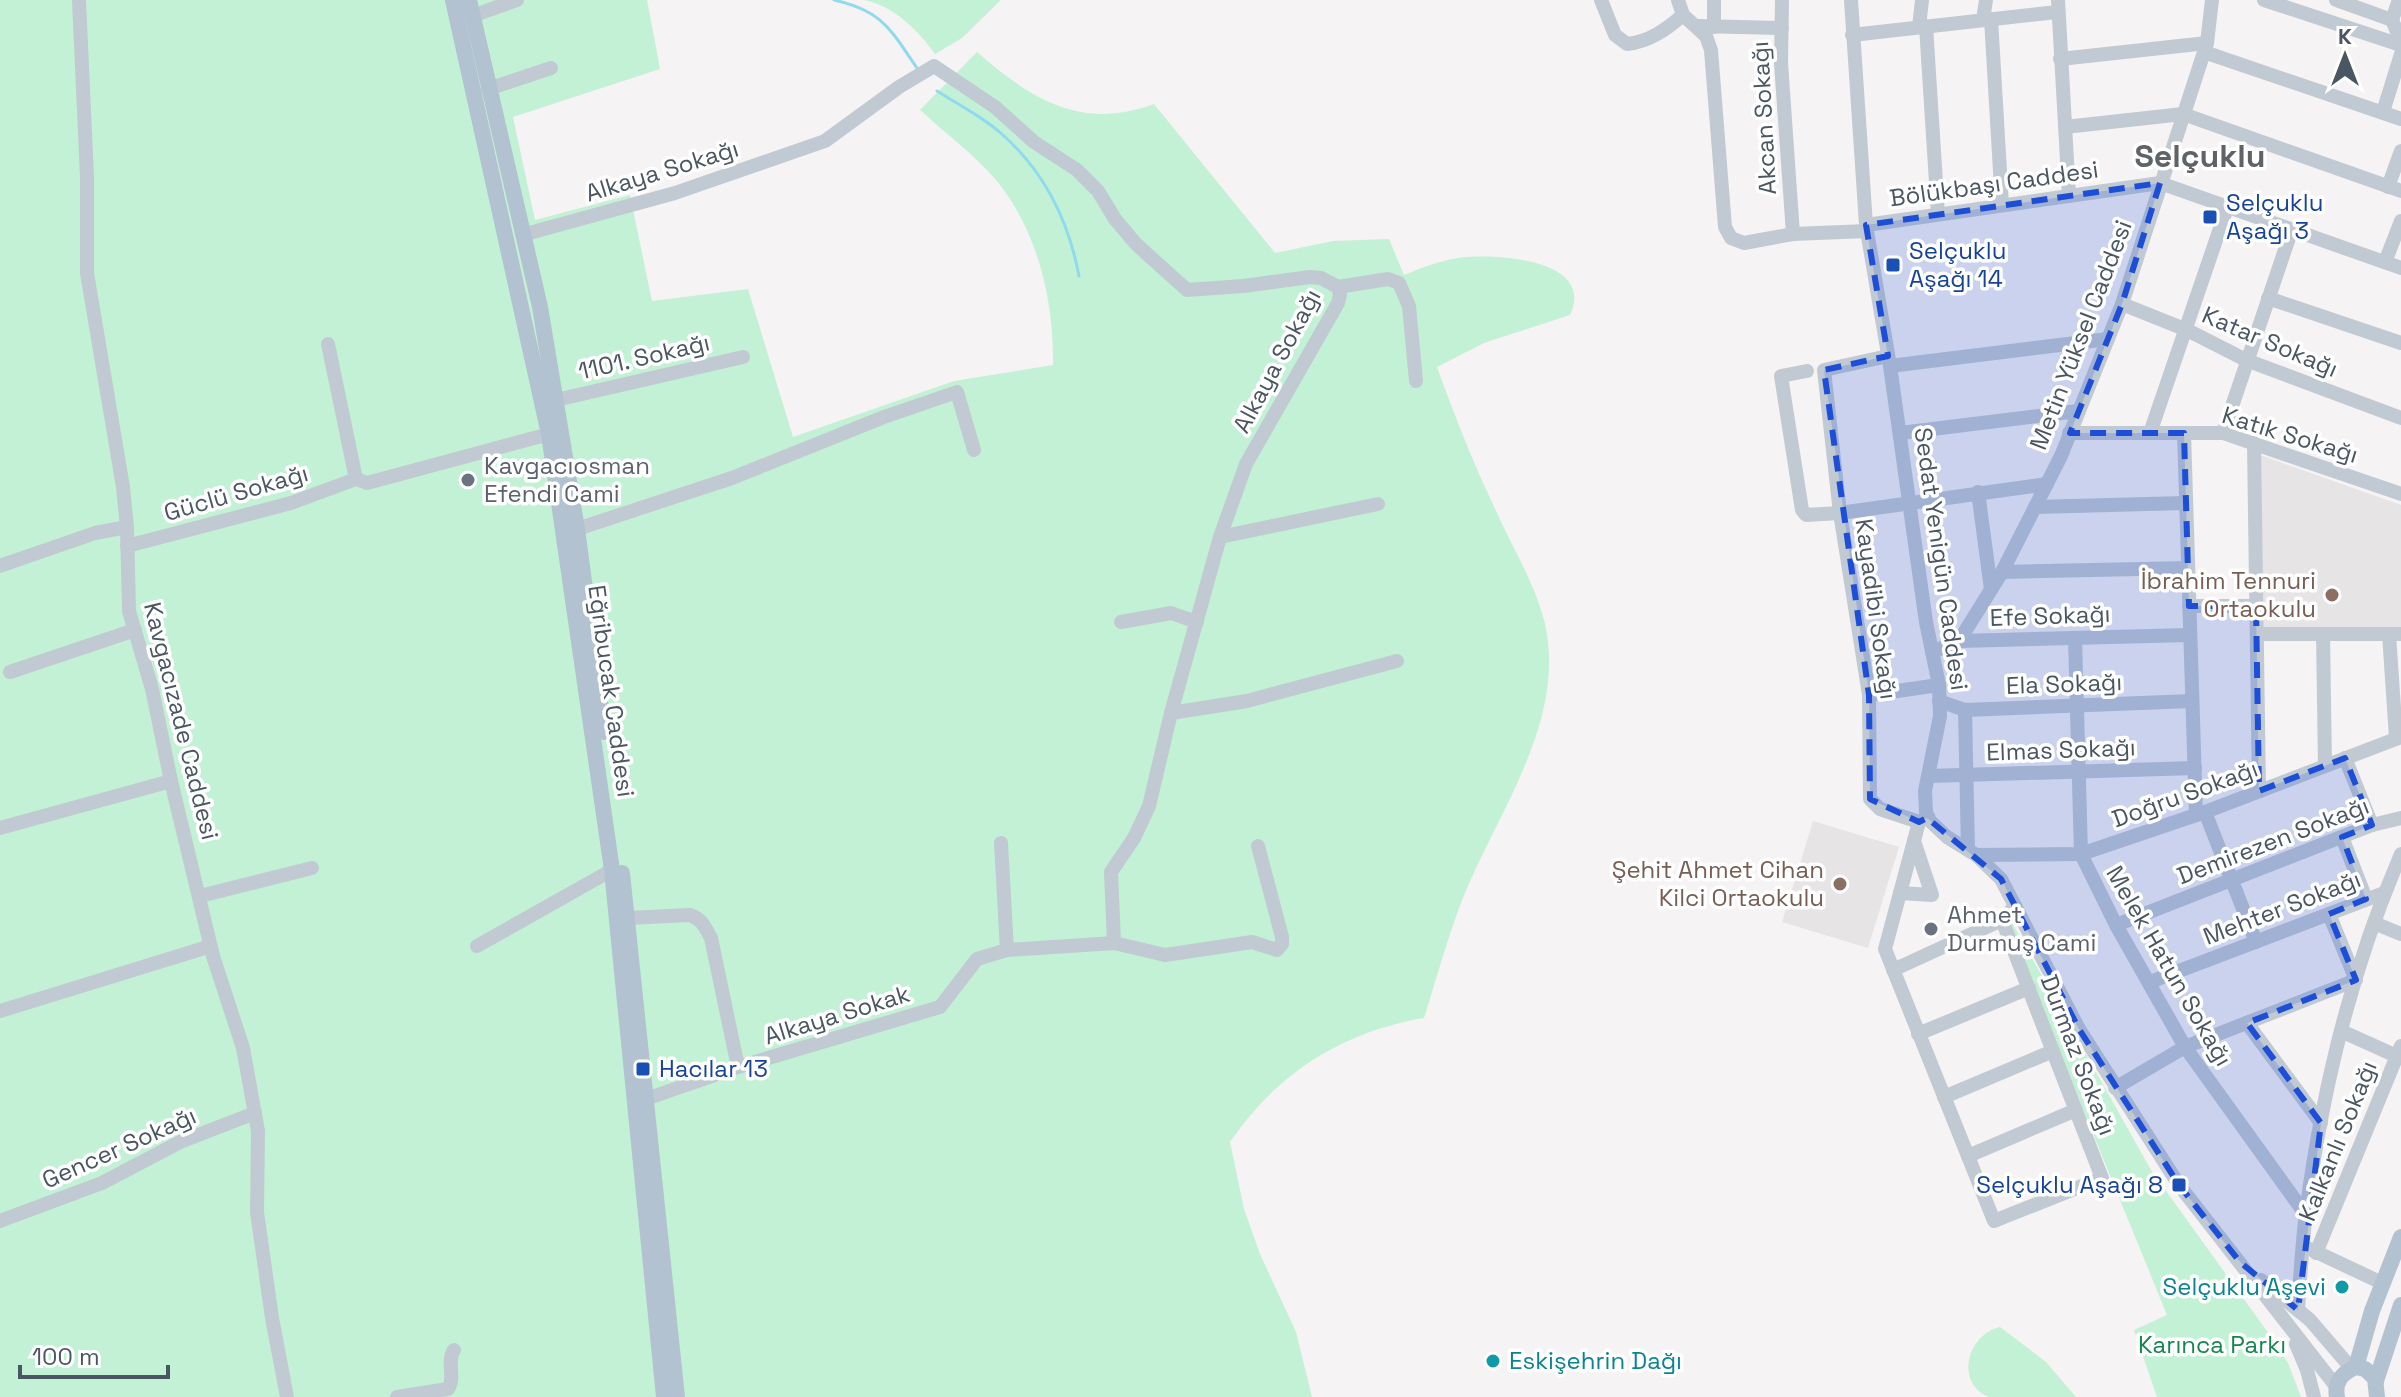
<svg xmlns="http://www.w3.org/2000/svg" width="2401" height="1397" font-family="'Space Grotesk',sans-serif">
<rect width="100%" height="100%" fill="#f5f3f3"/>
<g fill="#e6e4e5">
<polygon points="2260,455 2401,505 2401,634 2264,634"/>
<polygon points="1813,821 1899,847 1868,948 1782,922"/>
</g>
<g fill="#c3f1d5">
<path d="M0,0H647L660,69L513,117L535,220L630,195L652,301L748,289L793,437L954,381L1053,365C1054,301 1038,232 997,181C975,155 945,133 920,110L977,52C1031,99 1081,131 1154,104L1275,253L1333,241L1389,239L1404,275C1421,268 1439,261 1458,258C1491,253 1597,258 1570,315L1484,343L1437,367C1455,417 1474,465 1497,513C1513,549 1536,585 1545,624C1567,723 1495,815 1461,903C1447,940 1436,980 1424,1018C1342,1032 1277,1073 1230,1142L1244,1209L1260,1254L1296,1332L1312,1397H0Z"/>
<path d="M864,0H1001L962,38L935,54C918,30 894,6 864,0Z"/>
<polygon points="2011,921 2151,1170 2274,1341 2288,1363 2301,1397 2157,1397 2134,1330 2167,1315 2010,930"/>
<path d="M2000,1327L2046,1362L2076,1397C2059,1397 2000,1397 1989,1397C1955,1384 1966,1335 2000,1327Z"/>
</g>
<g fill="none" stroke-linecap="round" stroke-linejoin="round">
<g stroke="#90daee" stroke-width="3">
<path d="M834,0C883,11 890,29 917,68"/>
<path d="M937,91C959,105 985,118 1004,136C1045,173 1069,223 1079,276"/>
</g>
<g stroke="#c1cad2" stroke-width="14">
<polyline points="79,0 87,177 87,273 123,487 127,527 129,611 152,689 171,781 213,956 243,1048 258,1131 257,1212 272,1318 287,1397"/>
<path d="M1601,0L1615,35L1627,44C1649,42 1667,29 1683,15"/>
<polyline points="1678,0 1683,15"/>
<polyline points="1782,0 1781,63 1793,234"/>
<polyline points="1851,0 1866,225 1890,366 1926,622 1939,685 1940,716 1925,791 1926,812 1930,821 1947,837 1976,855 2001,879 2079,1029 2179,1185 2335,1385"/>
<polyline points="2058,0 2069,196"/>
<polyline points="2264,0 2401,45"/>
<polyline points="2336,0 2392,20"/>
<polyline points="2399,0 2392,20 2401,41"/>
<polyline points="1683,15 1706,36 1711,50 1725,227 1731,238 1744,243 1793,234 1867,231"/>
<polyline points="472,16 517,0"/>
<polyline points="1991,19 2002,205"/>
<polyline points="1983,20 1986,0"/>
<polyline points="1698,26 1782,28"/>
<polyline points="1926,26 1938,214"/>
<polyline points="1714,27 1714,0"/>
<polyline points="1919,27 1922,0"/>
<polyline points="1852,35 2057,12"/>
<polyline points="2204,52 2401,119"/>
<polyline points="2060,59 2207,43"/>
<polyline points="488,89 551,68"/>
<polyline points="2383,112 2401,54"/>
<polyline points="2065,127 2183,114 2401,191"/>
<polyline points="2388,187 2401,151"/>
<polyline points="1866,225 2160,183 2401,268"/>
<polyline points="522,235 675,193 825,141 899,87 934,66 995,107 1034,142 1077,170 1098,191 1115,219 1136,244 1187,290 1243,286 1310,277 1321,278 1338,287 1340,295 1338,303 1246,464 1220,537 1171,713 1149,806 1134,838 1111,872 1114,943"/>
<polyline points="2385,262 2401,221"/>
<polyline points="1338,287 1388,279 1399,283 1409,306 1416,381"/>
<polyline points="2268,298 2401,343"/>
<polyline points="2122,304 2187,330 2246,360 2401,418"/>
<polyline points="1888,356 1824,370 1840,513 1869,695 1870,799 1880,809 1919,822"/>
<polyline points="1890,366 2108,339"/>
<polyline points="1807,371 1781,376 1802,510 1806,515 1840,513 2047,484"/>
<polyline points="556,400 743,357"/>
<polyline points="1900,433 2078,411"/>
<polyline points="2069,433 2223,433 2401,494"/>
<polyline points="2150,433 2228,205"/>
<polyline points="2184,433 2196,815"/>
<polyline points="2223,433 2292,229"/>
<polyline points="2254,443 2259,791"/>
<polyline points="356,479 367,483 549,434"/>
<polyline points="1978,492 1991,589"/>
<polyline points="2035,507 2185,503"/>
<polyline points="577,529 732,478 884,417 957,392 974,450"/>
<polyline points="1220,537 1378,504"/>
<polyline points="127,546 291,503 356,479 328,344"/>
<polyline points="0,566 95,533 127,527"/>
<polyline points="2002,572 2188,568"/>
<polyline points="2189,606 2256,606"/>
<polyline points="1121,622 1171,613 1197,622"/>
<polyline points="2257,634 2401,634"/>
<polyline points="2323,634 2325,766"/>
<polyline points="2389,634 2396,738"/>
<polyline points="2075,638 2081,854 2116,925 2185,1047 2306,1215"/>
<polyline points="1959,641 2190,635"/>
<polyline points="1932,652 1959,641 2002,572 2061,456 2122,304 2207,43 2212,0"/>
<polyline points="10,672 135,630"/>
<polyline points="1869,695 1939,685"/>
<polyline points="1939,701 1965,710 2192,701"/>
<polyline points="1965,710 1968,850"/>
<polyline points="1171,713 1247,701 1397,661"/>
<polyline points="2345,758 2372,825"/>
<polyline points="1929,776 2195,768"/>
<polyline points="2205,812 2256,942"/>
<polyline points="1928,817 1919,822 1885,949 1994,1221 2102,1178 2002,920 2015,906"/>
<polyline points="0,828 171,781"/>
<polyline points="2342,837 2366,899"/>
<polyline points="1001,843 1007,950"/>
<polyline points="1976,855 2081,854 2205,812 2401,737"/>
<polyline points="1900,893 1932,895 1914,841"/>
<polyline points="200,896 312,868"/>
<path d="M628,918L690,915C702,919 705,927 711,938L738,1067L940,1007L977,959L1007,950L1114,943L1165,955L1252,942L1277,950L1282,944V937L1258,846"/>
<polyline points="2374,923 2401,934"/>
<polyline points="2116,925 2372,825 2401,818"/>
<polyline points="477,946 612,870"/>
<polyline points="1893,970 2002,920"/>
<polyline points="2150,982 2384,893"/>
<polyline points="0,1011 211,946"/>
<polyline points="2247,1023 2321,1123"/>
<polyline points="2341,1031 2401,1058"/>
<polyline points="1918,1034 2029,988"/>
<polyline points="2115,1088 2185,1047 2356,980 2329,914"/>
<polyline points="1944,1097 2053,1051"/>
<polyline points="646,1099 738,1067"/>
<polyline points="1968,1156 2076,1110"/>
<polyline points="0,1221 102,1183 180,1142 255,1113"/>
<polyline points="2310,1249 2382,1283"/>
<polyline points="2316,1253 2401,1046"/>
<polyline points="2261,1280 2310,1320 2352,1369"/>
<path d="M2298,1310C2300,1278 2302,1245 2306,1213C2322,1091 2352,967 2401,854"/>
<polyline points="2296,1344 2307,1370 2314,1397"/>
<path d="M397,1397L448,1389C456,1377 446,1362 454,1350"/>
</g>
<g stroke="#b3c2d1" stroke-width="16">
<polyline points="453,0 549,434 612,870 664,1397"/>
<polyline points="469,0 540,307 577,529 604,732"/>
<polyline points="622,873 677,1397"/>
<polyline points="2356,1367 2372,1311 2401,1237"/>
<polyline points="2376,1381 2401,1305"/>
<path d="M2337,1397C2334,1381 2342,1373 2356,1367L2365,1369L2375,1378L2377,1397"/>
</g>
</g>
<path fill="#1d4ed8" fill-opacity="0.2" stroke="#1d4ed8" stroke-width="6" stroke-dasharray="16 10" stroke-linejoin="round" d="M2160,183L2122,304L2070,433H2184L2189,606H2256L2259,791L2345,758L2372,825L2342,837L2366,899L2329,914L2356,980L2247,1023L2321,1123L2298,1310L2240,1262L2179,1185L2079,1029L2001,879L1927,818L1919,822L1870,799L1869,695L1824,370L1888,356L1866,225Z"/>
<g fill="#1a4fb4" stroke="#fff" stroke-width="3">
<rect x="2202" y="209" width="16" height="16" rx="4"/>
<rect x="1885" y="257" width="16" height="16" rx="4"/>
<rect x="635" y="1061" width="16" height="16" rx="4"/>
<rect x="2171" y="1177" width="16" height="16" rx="4"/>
</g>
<g fill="#6b7280" stroke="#fff" stroke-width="3">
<circle cx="468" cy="480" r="8"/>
<circle cx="1931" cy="929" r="8"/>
</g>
<g fill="#8d6e63" stroke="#fff" stroke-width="3">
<circle cx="2332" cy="595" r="8"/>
<circle cx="1840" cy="884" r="8"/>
</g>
<g fill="#0f9aa8" stroke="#fff" stroke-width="3">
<circle cx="2342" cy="1287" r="8"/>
<circle cx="1493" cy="1361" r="8"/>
</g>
<g text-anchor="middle" stroke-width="7" stroke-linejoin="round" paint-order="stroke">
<g font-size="24" fill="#4a5661" stroke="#fff">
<text transform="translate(1764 118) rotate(-93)" y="8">Akcan Sokağı</text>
<text transform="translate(662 171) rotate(-17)" y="8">Alkaya Sokağı</text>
<text transform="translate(1994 184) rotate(-8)" y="8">Bölükbaşı Caddesi</text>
<text transform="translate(2081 335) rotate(-69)" y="8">Metin Yüksel Caddesi</text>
<text transform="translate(2270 342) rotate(23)" y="8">Katar Sokağı</text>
<text transform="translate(644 357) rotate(-13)" y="8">1101. Sokağı</text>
<text transform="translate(1277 361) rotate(-62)" y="8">Alkaya Sokağı</text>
<text transform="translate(2290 435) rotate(17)" y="8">Katık Sokağı</text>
<text transform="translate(236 493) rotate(-16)" y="8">Güclü Sokağı</text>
<text transform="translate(1941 559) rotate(82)" y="8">Sedat Yenigün Caddesi</text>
<text transform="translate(1876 609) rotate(82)" y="8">Kayadibi Sokağı</text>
<text transform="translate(2050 616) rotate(-2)" y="8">Efe Sokağı</text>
<text transform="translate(2064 684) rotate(-2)" y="8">Ela Sokağı</text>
<text transform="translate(611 691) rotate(82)" y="8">Eğribucak Caddesi</text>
<text transform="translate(181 721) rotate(76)" y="8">Kavgacızade Caddesi</text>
<text transform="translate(2061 750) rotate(-2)" y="8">Elmas Sokağı</text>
<text transform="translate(2185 794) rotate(-20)" y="8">Doğru Sokağı</text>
<text transform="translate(2273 841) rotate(-21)" y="8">Demirezen Sokağı</text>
<text transform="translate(2282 908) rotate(-21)" y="8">Mehter Sokağı</text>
<text transform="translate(2169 966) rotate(60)" y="8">Melek Hatun Sokağı</text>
<text transform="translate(837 1015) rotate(-17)" y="8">Alkaya Sokak</text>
<text transform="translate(2078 1055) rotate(69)" y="8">Durmaz Sokağı</text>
<text transform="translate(2338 1141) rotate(-68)" y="8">Kalkanlı Sokağı</text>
<text transform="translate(119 1148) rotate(-24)" y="8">Gencer Sokağı</text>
</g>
<g font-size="24" fill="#164399" stroke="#fff" text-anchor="start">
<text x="2226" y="211">Selçuklu<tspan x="2226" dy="28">Aşağı 3</tspan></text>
<text x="1909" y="259">Selçuklu<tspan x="1909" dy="28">Aşağı 14</tspan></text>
<text x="659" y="1077">Hacılar 13</text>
<text x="2163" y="1193" text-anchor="end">Selçuklu Aşağı 8</text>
</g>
<g font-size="24" fill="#5b616d" stroke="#fff" text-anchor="start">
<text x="484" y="474">Kavgacıosman<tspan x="484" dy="28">Efendi Cami</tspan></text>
<text x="1947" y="923">Ahmet<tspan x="1947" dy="28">Durmuş Cami</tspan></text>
</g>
<g font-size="24" fill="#785e54" stroke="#fff" text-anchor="end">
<text x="2316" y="589">İbrahim Tennuri<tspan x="2316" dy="28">Ortaokulu</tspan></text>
<text x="1824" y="878">Şehit Ahmet Cihan<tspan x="1824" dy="28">Kilci Ortaokulu</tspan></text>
</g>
<g font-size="24" fill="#0d838f" stroke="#fff" text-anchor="end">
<text x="2326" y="1295">Selçuklu Aşevi</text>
<text x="1509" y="1369" text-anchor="start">Eskişehrin Dağı</text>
</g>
<g font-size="24" fill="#17864f" stroke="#fff">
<text x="2212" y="1353">Karınca Parkı</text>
</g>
<g font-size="32" font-weight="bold" fill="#5f6368" stroke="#fff">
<text x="2200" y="167">Selçuklu</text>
</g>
</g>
<g transform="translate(2345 56)" stroke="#ffffff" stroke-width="6" paint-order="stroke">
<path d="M0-6L14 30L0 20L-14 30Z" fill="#4a5661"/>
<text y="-12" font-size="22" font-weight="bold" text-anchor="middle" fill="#4a5661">K</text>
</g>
<path d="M20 1365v12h148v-12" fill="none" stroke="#4a5661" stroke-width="4"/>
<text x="32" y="1365" font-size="24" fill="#4a5661" stroke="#ffffff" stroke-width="6" paint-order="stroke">100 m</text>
</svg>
